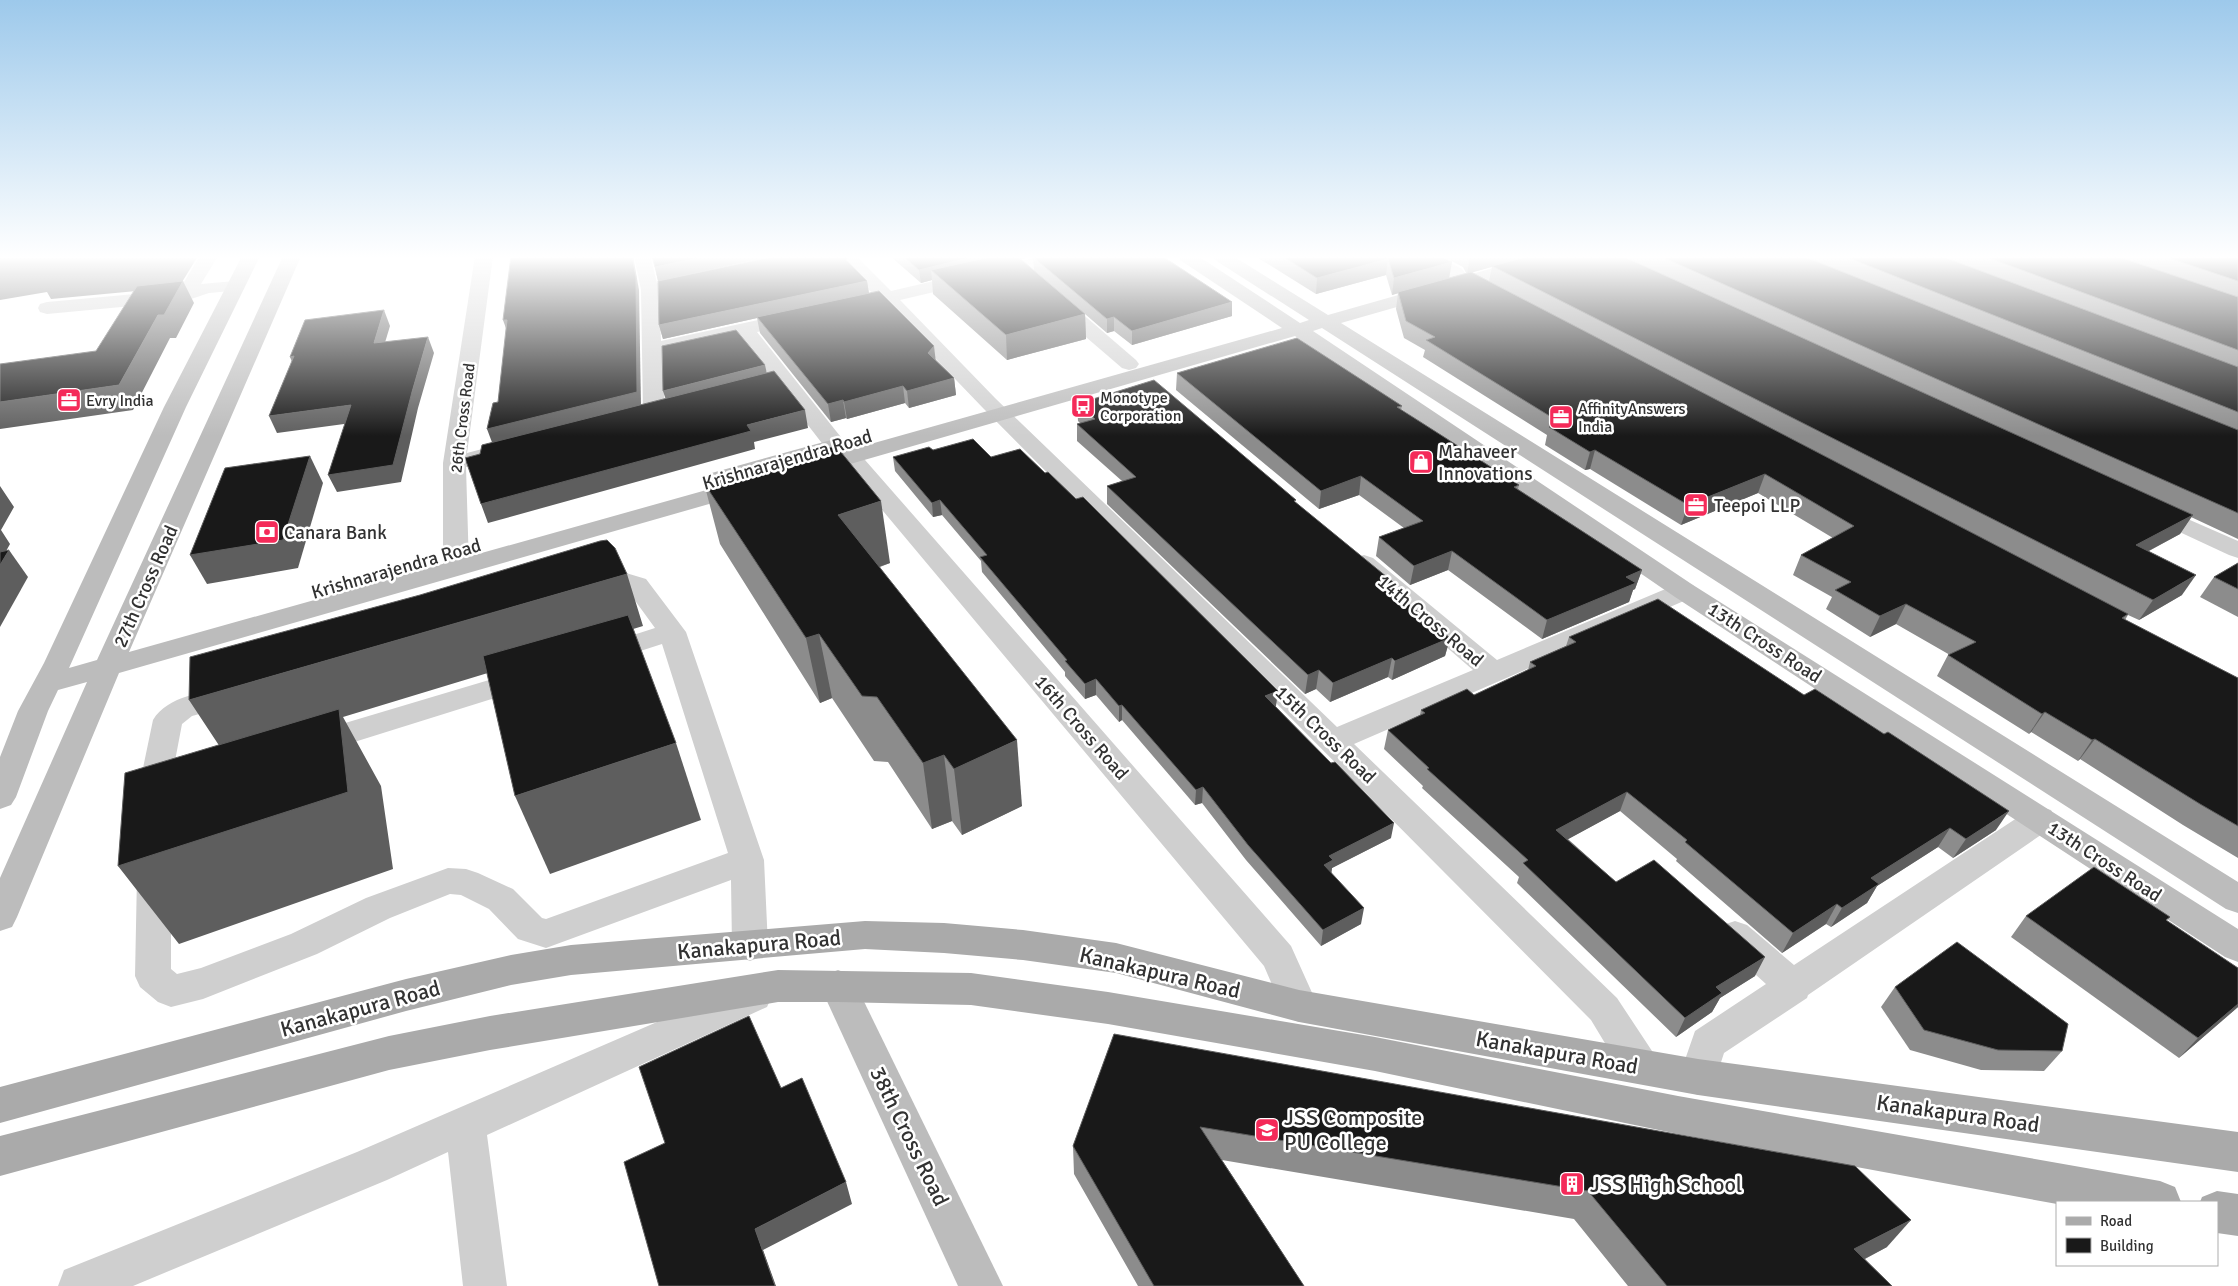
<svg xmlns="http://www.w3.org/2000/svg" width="2238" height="1286" font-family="Signika,sans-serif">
<rect width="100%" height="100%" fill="#fff"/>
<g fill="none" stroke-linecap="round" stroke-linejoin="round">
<g fill="#cfcfcf" fill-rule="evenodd">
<polygon points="200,256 218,256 201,284 235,281 241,282 244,286 241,290 209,293 185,301 47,314 40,312 38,308 40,304 47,302 179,290"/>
<polygon points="475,256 493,256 467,453 501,444 509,446 512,451 509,456 466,467 469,567 465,572 456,575 447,572 443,567 443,463"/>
<polygon points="634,256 650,256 657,283 694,275 700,276 703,280 700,284 659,293 661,341 795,312 802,314 804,318 802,322 757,332 844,441 847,446 844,451 836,453 828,451 739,336 662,353 665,412 662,417 654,418 646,417 643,412 641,290"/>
<polygon points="837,256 856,256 891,291 1042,256 1073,256 1070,260 900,300 996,399 1337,727 1473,670 1355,568 1351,563 1355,558 1364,555 1373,558 1497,660 1675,585 1684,583 1693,585 1697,591 1693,597 1354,744 1617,998 1654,1054 1659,1066 1654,1078 1640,1083 1626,1078 1591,1020 982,407 883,304 874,307 867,305 865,301 867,297 874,295"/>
<polygon points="1416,256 1438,256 1462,269 1465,273 1462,277 1450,277 1419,260"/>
<polygon points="1058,297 1065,299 1136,360 1139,364 1136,368 1129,370 1122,368 1051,307 1049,303 1051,299"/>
<polygon points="850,450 858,452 1291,946 1318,1006 1312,1017 1299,1022 1286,1017 1264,966 842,462 839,457 842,452"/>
<polygon points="2151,503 2238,541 2238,558 2229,555 2143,515 2139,510 2143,505"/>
<path d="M626,573L646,579L686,632L764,860L768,946L763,956L750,961L737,956L732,946L731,880L546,948L518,939L489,909L461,895L450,894L390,918L317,954L203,999L171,1007L158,1002L140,987L135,976L137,876L142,867L154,863L166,867L171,876V969L177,974L201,968L291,934L366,898L448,868L466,869L478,873L513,889L542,918L546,919L728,853L662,644L603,663L593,660L589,654L593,648L655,628L628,591C613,585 598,598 583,594L579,588L583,582L613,574Z"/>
<polygon points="526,669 536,671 540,678 536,685 316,754 305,751 301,743 305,735"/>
<path d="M230,686L240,689L244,696L240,703L192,716L182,724L171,782L176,790L171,798L154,804L143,800L138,792L153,720C168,695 204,693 230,686Z"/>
<polygon points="2040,807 2051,810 2056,819 2051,828 1808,995 1807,998 1724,1053 1712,1090 1698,1095 1684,1090 1679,1077 1695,1031 1766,984 1723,945 1717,935 1723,925 1735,921 1747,925 1794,965 2029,810"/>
<polygon points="754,980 767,985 772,996 767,1007 487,1135 507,1286 463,1286 448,1152 387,1180 133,1286 58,1286 64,1270 357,1152"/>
</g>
<g fill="#bcbcbc" fill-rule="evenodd">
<polygon points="242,256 260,256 186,407 69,668 97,660 283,256 301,256 129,652 735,482 743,480 751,482 755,487 751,492 119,673 17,917 12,927 0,931 0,878 87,682 58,690 48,711 16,797 11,805 0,809 0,757 18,711 44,663 164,407"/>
<polygon points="1177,256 1198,256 1300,323 1309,320 1215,260 1212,256 1233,256 1328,315 1536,256 1564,256 1561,260 1341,323 2238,882 2238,913 2226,909 1322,328 1313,331 1693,585 2238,929 2238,962 2225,957 1675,597 1295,336 819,473 811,475 803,473 800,468 803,463 1282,328 1180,260"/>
<polygon points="831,440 839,442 842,447 839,452 716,486 708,484 704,479 708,474"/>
<polygon points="838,970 851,975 1003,1286 958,1286 820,986 825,975"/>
</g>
<g fill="#aaa" fill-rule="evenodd">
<polygon points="865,921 944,923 1023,930 1116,943 1299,990 1698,1059 2238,1132 2238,1172 1698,1095 1299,1022 1116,973 1023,960 944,953 865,949 571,975 511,985 406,1011 0,1123 0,1087 406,979 511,955 571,945"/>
<polygon points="778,970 971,973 1108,992 1375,1037 1678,1096 2160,1181 2175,1187 2181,1202 2057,1204 1678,1134 1375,1071 1108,1024 971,1005 838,1002 778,1002 490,1050 389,1070 0,1176 0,1136 389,1036 490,1016"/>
<polygon points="2217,1191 2238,1194 2238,1236 2217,1233 2217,1202 2200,1202 2202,1197"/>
</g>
</g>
<g fill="#8c8c8c" fill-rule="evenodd">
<polygon points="652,256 676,277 848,261 867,281 869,293 954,378 956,395 909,408 905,403 847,419 846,418 831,422 760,333 757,318 663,339 659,325 658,281"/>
<polygon points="890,256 1034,256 1021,259 1034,270 1033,257 1232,302 1232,316 1132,345 1114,331 1107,333 1085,314 1086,339 1007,360 933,294 932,280 921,283"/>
<path d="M1255,256H1440L1449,278L1466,273L1463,267L1442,256H2238V539L2191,517L2180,534L2149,551L2182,595L2139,620L2128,615L2125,620L2238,678V858L2183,825L2080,759L2078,761L2031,732L2029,734L1937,676L1948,655H1950L1896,624L1870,637L1826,609L1832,597L1793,575L1801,555L1833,538L1758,493L1681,525L1590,469L1585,470L1545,445L1547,435L1423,357L1425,350L1404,338L1396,309L1398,293L1392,295L1386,275L1316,294ZM1492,267L1489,281L1472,272Z"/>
<polygon points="1177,373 1402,406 1401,410 1519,485 1518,489 1642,570 1635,589 1633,590 1629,602 1542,639 1448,570 1410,585 1376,556 1379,537 1404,528 1359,495 1319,509 1176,390"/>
<polygon points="1077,404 1296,503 1393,582 1391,590 1450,638 1445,656 1392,680 1388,677 1330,702 1316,689 1305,694 1107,504 1107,486 1122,481 1077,441 1077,424 1080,423 1078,421"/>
<polygon points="933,450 991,457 1276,706 1275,706 1391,838 1332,868 1331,873 1361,924 1321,946 1246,860 1202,803 1195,805 1122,720 1119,722 1096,695 1085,699 1065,676 1065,672 982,572 981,561 942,515 933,517 895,471 893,457"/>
<polygon points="704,483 890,563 880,567 1022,806 962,835 952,821 932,829 888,762 874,761 832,698 820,703 720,544"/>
<polygon points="2238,563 2238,617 2200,597 2214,577"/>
<polygon points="1569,637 1996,830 1953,858 1938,847 1877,886 1867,903 1831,927 1826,924 1782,953 1676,861 1677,859 1620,811 1568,839 1616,882 1755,976 1720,998 1712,1012 1676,1037 1517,883 1519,877 1422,788 1423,786 1384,749 1388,730 1420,715 1421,710 1474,695 1528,670 1530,662 1566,646"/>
<polygon points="2026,916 2167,921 2238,1007 2179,1058 2011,937"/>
<polygon points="1895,987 2062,1051 2044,1071 1981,1070 1910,1050 1881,1007"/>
<polygon points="1114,1034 1887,1247 1865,1259 1892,1286 1628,1286 1574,1219 1222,1160 1304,1286 1138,1286 1074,1174 1073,1146"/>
</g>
<g fill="#5e5e5e">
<polygon points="0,256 198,256 179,287 51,299 47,292 0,300"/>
<polygon points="632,256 633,256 639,290 641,407 493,445 487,429"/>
<polygon points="709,256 773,256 658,281 655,267"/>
<polygon points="977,256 1034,256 940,278 931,270 932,280 921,283 919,270"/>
<polygon points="1475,256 1529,256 1467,274 1470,257"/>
<polygon points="1388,259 1386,275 1316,294 1317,278"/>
<polygon points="1452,262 1449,279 1392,295 1394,278"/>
<polygon points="183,281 194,303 176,338 170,338 133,410 0,429 0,402 119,385 158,315"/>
<polygon points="867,281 869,294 757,317 757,318 663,339 659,325"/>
<polygon points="1232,302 1232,316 1132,345 1132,331"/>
<polygon points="384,310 390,326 380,359 374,343"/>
<polygon points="1085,314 1086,339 1007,360 1006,335"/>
<polygon points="1114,317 1114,331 1107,333 1107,319"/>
<polygon points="503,320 507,320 508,334"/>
<polygon points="428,337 434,353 418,408 401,482 337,492 328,475 412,392"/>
<polygon points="934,346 936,363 928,353"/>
<polygon points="294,356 297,373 290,357"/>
<polygon points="765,365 767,374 666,400 663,391"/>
<polygon points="954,378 956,395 909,408 907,391"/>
<polygon points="903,386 905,403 847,419 844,402"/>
<polygon points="843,400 846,418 831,422 828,404"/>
<polygon points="351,405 359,422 277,433 269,416"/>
<polygon points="805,410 808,428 754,442 755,449 488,523 481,504 747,425"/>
<polygon points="1595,450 1590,469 1585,470 1590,452"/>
<polygon points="310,456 323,483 298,568 207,584 190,555"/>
<polygon points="1765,474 1758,493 1681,525 1688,505"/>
<polygon points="1361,476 1359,495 1319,509 1321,491"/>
<polygon points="0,486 14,507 1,530 10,544 0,562"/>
<polygon points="940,500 942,515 933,517 932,503"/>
<polygon points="881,501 890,563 849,577 838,515"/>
<polygon points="2193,515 2180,534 2124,564 2136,545"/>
<polygon points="9,550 28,577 0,627 0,565"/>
<polygon points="1452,551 1448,570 1410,585 1414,566"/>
<polygon points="1642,570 1635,589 1633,590 1629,602 1542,639 1547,620 1626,577"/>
<polygon points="627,574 643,626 343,717 381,786 393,869 179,944 118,866 224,753 189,700"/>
<polygon points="2196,575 2182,595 2139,620 2153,600"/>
<polygon points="1393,582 1389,600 1385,585"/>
<polygon points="1906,604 1896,624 1870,637 1880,616"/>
<polygon points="819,634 832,698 820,703 806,638"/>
<polygon points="1450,638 1445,656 1392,680 1395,661"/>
<polygon points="1392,658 1388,677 1330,702 1333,683"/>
<polygon points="1319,670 1316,689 1305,694 1308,675"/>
<polygon points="1096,679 1096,695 1085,699 1085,684"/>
<polygon points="1278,691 1276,706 1264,712 1265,696"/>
<polygon points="1122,705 1122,720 1119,722 1119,706"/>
<polygon points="2045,712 2031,732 2029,734 2042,714"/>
<polygon points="2095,739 2080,759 2078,761 2092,740"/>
<polygon points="1017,740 1022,806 962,835 954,769"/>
<polygon points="676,743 701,820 550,874 515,796"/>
<polygon points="944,755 952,821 932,829 923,763"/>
<polygon points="1203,787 1202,803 1195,805 1196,790"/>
<polygon points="1627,792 1620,811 1550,849 1556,830"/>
<polygon points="2009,811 1996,830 1953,858 1966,839"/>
<polygon points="1394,823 1391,838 1332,868 1331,876 1324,865 1329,856"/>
<polygon points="1950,828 1938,847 1877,886 1867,903 1831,927 1842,908 1871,878"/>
<polygon points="1837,904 1826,924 1782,953 1793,933"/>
<polygon points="1364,908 1361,924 1321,946 1323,930"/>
<polygon points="1765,957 1755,976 1720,998 1712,1012 1676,1037 1685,1018 1716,987"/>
<polygon points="2238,1004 2238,1007 2179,1058 2198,1038"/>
<polygon points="846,1182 852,1204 763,1250 776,1286 775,1286 755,1229"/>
<polygon points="1911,1220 1887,1247 1832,1276 1854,1249"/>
</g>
<g fill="#191919" stroke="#5e5e5e">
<polygon points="29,256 50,256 27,258"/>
<polygon points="511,256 632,256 636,277 637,392 487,429 493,403 498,402 507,320 503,320"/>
<polygon points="652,256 709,256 655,267"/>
<polygon points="776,256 845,256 847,258 846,260 867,281 659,325 658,281"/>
<polygon points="903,256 977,256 919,270"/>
<polygon points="994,256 1017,256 1085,314 1006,335 931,270"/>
<polygon points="1037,256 1162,256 1232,302 1132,331 1114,317 1107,319 1033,257"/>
<polygon points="1282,256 1440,256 1452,262 1394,278 1388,259 1317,278"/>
<polygon points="1529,256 1622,256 2193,515 2136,545 2196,575 2153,600 1492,266"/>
<polygon points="1660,256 1803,256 2238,430 2238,513"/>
<polygon points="1844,256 1941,256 2238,367 2238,412"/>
<polygon points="1984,256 2116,256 2238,297 2238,350"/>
<polygon points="2163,256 2238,256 2238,281"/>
<polygon points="1471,272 2128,614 2122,618 2238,678 2238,826 2200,804 2095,739 2092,740 2045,712 2042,714 1948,655 1976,642 1906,604 1880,616 1835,590 1851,582 1801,555 1854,526 1765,474 1688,505 1595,450 1590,452 1549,427 1561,423 1426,340 1435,337 1406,321 1398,292"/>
<polygon points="183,281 164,315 158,315 119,385 0,402 0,364 96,351 137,286"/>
<polygon points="879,291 934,346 928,353 954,378 907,391 903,386 844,402 843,400 828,404 757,317"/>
<polygon points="384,310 374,343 428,337 412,392 393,465 328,475 351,405 269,416 294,356 290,357 305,320"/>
<polygon points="736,330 765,365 663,391 662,346"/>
<polygon points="1297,338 1402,406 1397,407 1519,485 1514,487 1642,570 1626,577 1636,583 1547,620 1452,551 1414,566 1379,537 1423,521 1361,476 1321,491 1177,373"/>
<polygon points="774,371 805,410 747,425 751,431 481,504 465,458 480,454 482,445"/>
<polygon points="1154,380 1296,500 1294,501 1393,582 1385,585 1450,638 1395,661 1392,658 1333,683 1319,670 1308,675 1107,486 1136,477 1077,424 1095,419 1077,404"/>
<polygon points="973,439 991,457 1020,449 1045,473 1048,472 1076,499 1083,497 1278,691 1265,696 1331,763 1335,762 1394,823 1329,856 1333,860 1324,865 1364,908 1323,930 1248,845 1203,787 1196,790 1122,705 1119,706 1096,679 1085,684 1065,661 1067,660 980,557 987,555 940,500 932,503 893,457 929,447 933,450"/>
<polygon points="836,446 881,501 838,515 1017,740 954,769 944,755 923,763 877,697 862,696 819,634 806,638 704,483"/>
<polygon points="310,456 283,540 190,555 225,468"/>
<polygon points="607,540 615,548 627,574 189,700 190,657 420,595 600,541"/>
<polygon points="9,550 0,565 0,552"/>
<polygon points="2238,563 2238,589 2214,577"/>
<polygon points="1658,599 1804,695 1815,689 1884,734 1888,732 2009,811 1966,839 1950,828 1871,878 1879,884 1842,908 1837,904 1793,933 1685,842 1687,840 1627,792 1556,830 1616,882 1654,860 1765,957 1716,987 1722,993 1685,1018 1523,863 1528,860 1427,769 1429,768 1388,730 1425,713 1421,710 1467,689 1474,695 1536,666 1530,662 1576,642 1569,637"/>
<polygon points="628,615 676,743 515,796 483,656"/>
<polygon points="339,709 348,792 118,866 125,773"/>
<polygon points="2094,867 2170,917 2166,920 2238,968 2238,1004 2198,1038 2026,916"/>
<polygon points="1957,942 2068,1024 2062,1051 1998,1050 1924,1030 1895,987"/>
<polygon points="749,1016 781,1088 802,1078 846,1182 755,1229 775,1286 659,1286 624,1162 665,1143 639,1067"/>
<polygon points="1114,1034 1855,1166 1911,1220 1854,1249 1892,1286 1667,1286 1588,1191 1200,1127 1304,1286 1154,1286 1073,1146"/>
</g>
<linearGradient id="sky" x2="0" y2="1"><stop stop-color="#9dc9eb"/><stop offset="0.59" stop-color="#fff"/><stop offset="1" stop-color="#fff" stop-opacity="0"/></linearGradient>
<rect width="2238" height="436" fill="url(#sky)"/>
<defs>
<symbol id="office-square" viewBox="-11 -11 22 22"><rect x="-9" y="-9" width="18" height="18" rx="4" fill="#f42a59" stroke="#fff"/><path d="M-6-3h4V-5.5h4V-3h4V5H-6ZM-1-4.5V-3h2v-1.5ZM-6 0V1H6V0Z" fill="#fff"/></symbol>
<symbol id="bus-square" viewBox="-11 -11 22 22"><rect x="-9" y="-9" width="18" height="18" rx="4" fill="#f42a59" stroke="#fff"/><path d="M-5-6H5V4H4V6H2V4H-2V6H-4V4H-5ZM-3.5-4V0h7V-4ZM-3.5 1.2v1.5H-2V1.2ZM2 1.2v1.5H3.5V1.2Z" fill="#fff"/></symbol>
<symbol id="shop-square" viewBox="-11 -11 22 22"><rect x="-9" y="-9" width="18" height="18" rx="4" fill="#f42a59" stroke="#fff"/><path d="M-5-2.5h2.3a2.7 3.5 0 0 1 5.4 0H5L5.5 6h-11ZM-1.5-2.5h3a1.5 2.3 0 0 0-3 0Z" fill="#fff"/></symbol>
<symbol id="bank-square" viewBox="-11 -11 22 22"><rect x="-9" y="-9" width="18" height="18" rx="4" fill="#f42a59" stroke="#fff"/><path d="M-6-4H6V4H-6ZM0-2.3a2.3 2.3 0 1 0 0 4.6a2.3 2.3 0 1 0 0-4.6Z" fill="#fff"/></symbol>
<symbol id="school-square" viewBox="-11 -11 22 22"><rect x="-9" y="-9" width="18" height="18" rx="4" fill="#f42a59" stroke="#fff"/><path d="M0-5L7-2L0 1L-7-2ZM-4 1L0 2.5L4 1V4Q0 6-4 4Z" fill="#fff"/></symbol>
<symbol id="building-square" viewBox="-11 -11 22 22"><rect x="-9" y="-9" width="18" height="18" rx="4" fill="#f42a59" stroke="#fff"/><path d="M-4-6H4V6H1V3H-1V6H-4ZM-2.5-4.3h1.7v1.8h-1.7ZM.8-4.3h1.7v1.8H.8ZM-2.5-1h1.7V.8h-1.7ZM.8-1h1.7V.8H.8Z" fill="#fff"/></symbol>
</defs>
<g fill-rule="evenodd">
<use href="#office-square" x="55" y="386" width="28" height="28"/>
<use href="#bus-square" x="1069" y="392" width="28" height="28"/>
<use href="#office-square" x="1547" y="403" width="28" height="28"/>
<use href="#shop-square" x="1407" y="448" width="28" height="28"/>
<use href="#office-square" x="1682" y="491" width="28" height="28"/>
<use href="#bank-square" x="253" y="518" width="28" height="28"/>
<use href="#school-square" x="1253" y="1116" width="28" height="28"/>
<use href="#building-square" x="1558" y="1170" width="28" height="28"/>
</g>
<g text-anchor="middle" stroke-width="5" stroke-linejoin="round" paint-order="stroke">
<g font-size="16" fill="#323232" stroke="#fff" text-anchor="start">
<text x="1100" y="403">Monotype<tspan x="1100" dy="18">Corporation</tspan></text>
<text x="86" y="406">Evry India</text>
<text x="1578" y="414">AffinityAnswers<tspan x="1578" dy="18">India</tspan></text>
</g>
<g font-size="16" fill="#323232" stroke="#fff">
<text transform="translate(462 418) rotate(-83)" y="6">26th Cross Road</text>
</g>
<g font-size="19" fill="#323232" stroke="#fff" text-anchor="start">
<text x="1438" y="458">Mahaveer<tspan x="1438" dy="22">Innovations</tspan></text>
<text x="1714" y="512">Teepoi LLP</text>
<text x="284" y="539">Canara Bank</text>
</g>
<g font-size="19" fill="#323232" stroke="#fff">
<text transform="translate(787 459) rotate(-16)" y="7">Krishnarajendra Road</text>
<text transform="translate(396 568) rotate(-16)" y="7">Krishnarajendra Road</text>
<text transform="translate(145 586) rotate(-66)" y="7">27th Cross Road</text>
<text transform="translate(1431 620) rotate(40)" y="7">14th Cross Road</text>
<text transform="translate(1765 642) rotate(33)" y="7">13th Cross Road</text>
<text transform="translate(1082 727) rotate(49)" y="7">16th Cross Road</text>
<text transform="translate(1326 734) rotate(44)" y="7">15th Cross Road</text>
<text transform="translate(2105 861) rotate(33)" y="7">13th Cross Road</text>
</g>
<g font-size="22" fill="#323232" stroke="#fff">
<text transform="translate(759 944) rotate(-5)" y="8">Kanakapura Road</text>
<text transform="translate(1160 972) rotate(13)" y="8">Kanakapura Road</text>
<text transform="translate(360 1008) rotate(-15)" y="8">Kanakapura Road</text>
<text transform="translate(1557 1052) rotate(10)" y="8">Kanakapura Road</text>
<text transform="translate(1958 1113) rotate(8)" y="8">Kanakapura Road</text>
<text transform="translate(910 1136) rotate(64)" y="8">38th Cross Road</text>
</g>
<g font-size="22" fill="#323232" stroke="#fff" text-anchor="start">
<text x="1284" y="1125">JSS Composite<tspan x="1284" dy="25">PU College</tspan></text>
<text x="1590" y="1192">JSS High School</text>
</g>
</g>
<rect x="2056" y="1201" width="162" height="65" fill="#ffffff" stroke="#adadad"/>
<rect x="2066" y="1217" width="25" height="8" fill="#aaaaaa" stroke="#adadad"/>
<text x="2100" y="1226" font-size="15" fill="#323232">Road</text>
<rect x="2066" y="1238" width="25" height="15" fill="#191919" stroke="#adadad"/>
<text x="2100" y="1251" font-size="15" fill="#323232">Building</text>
</svg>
